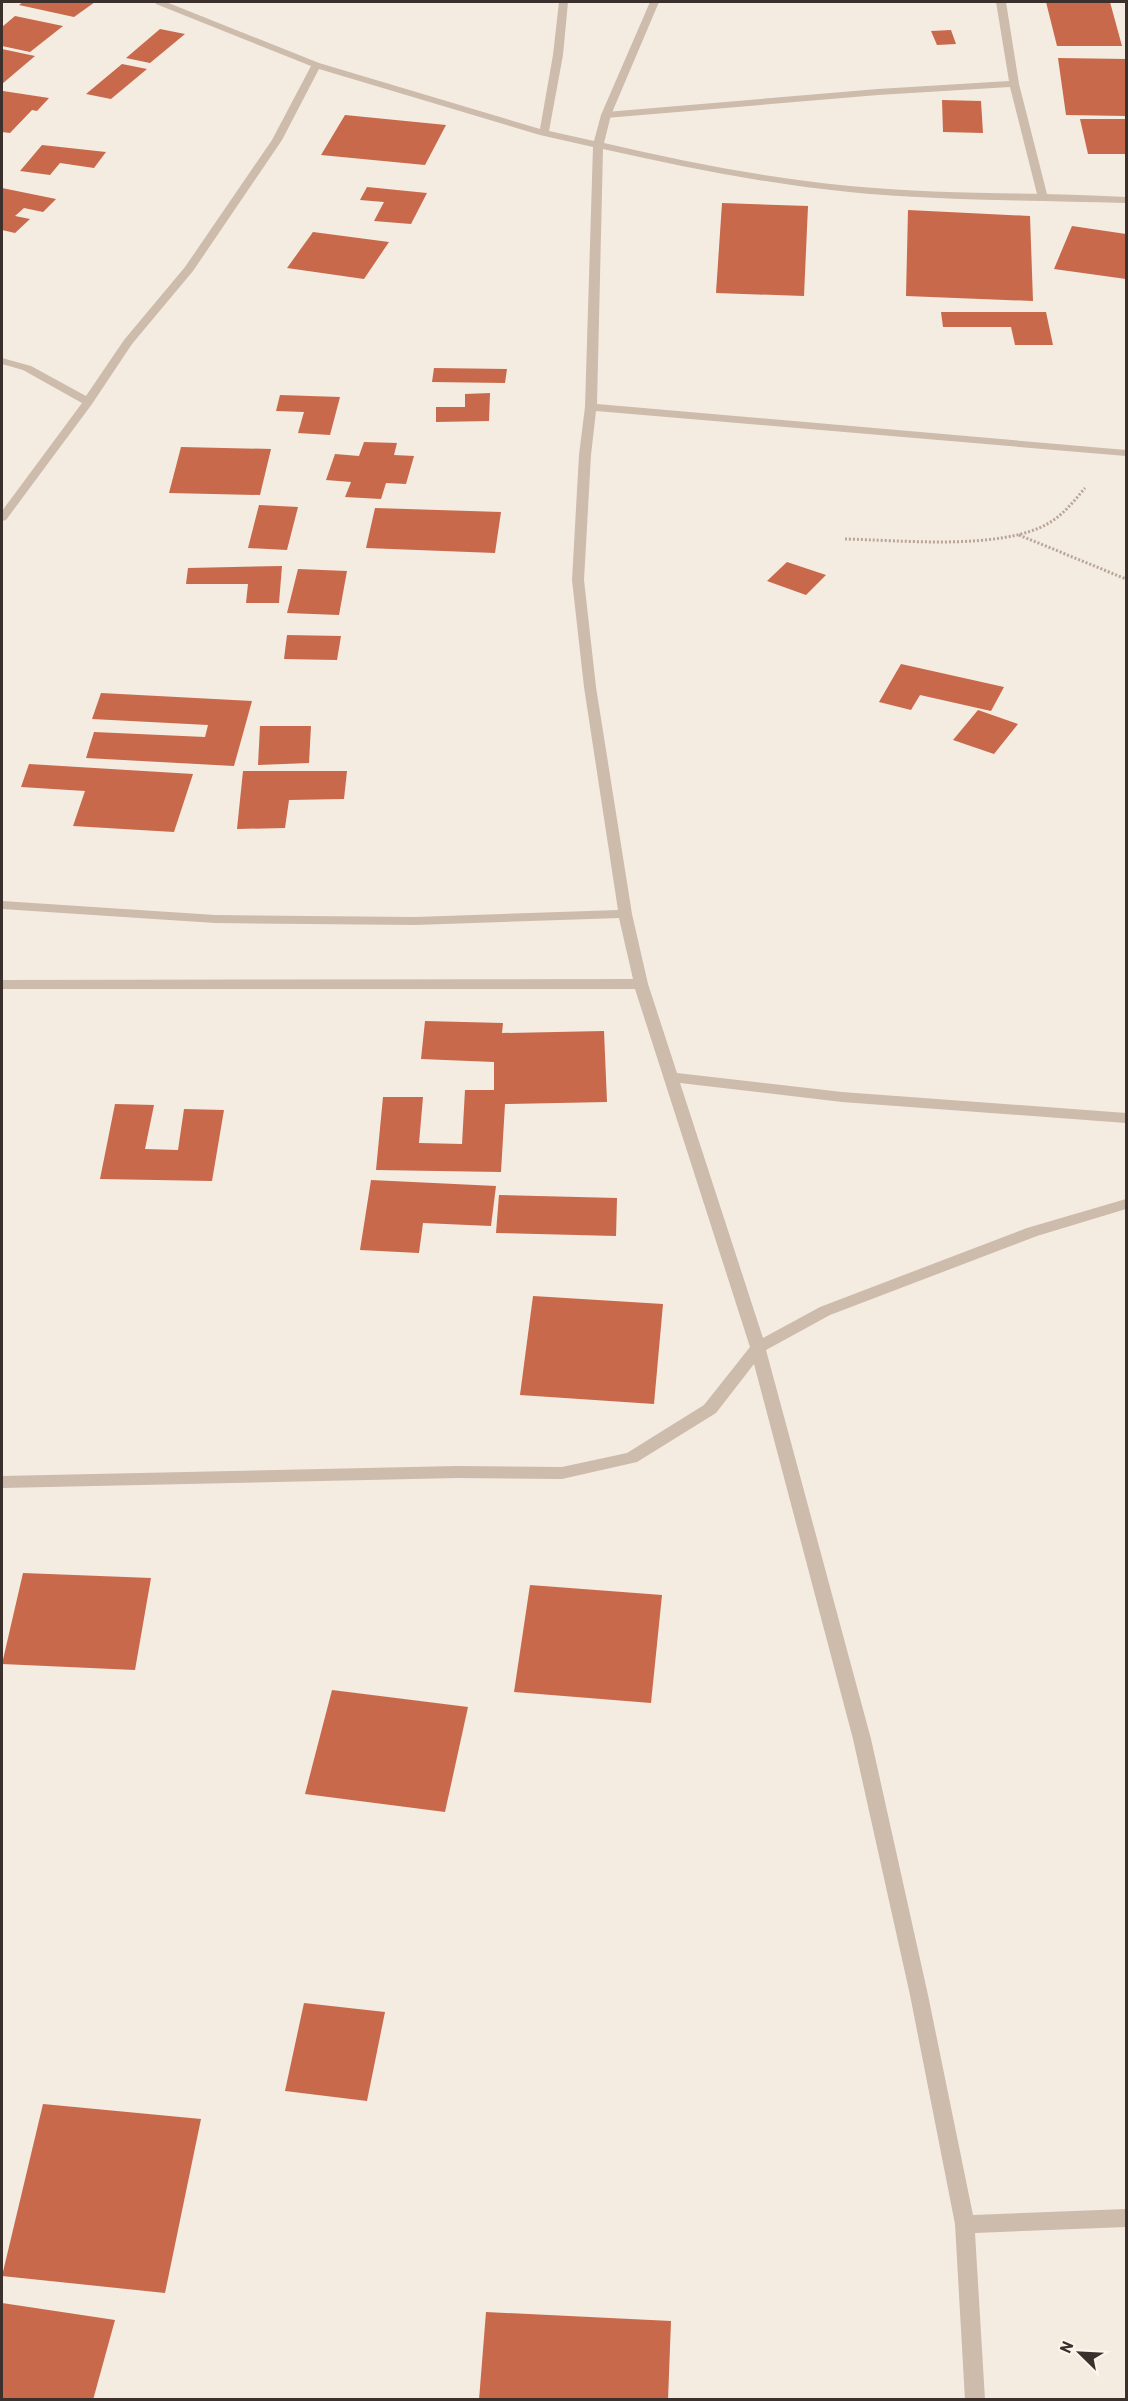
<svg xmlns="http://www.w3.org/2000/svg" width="1128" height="2401" font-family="Barlow,sans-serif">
<rect width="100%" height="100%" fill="#f4ebe1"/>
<g fill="#c8694b">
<polygon points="23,2 95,2 74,17 19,5"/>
<polygon points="1046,2 1110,2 1122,46 1057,46"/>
<polygon points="15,16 63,26 30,52 2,46 2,27"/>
<polygon points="160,29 185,34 150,63 126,58"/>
<polygon points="951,30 956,44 937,45 931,31"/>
<polygon points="2,49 35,56 2,84"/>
<polygon points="1058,58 1126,59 1126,116 1066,115"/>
<polygon points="122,64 147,69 111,99 86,94"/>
<polygon points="3,91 49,98 37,111 32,110 10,133 2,132"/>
<polygon points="942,100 981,101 983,133 943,132"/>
<polygon points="345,115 446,125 425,165 321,155"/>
<polygon points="1080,119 1126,119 1126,154 1088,154"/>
<polygon points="42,145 106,152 94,168 60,163 50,175 20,171"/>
<polygon points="367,187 427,193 411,224 374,221 384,202 360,200"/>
<polygon points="2,188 56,199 43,212 24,208 15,216 30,219 15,233 2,230"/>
<polygon points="722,203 808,206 804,296 716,293"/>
<polygon points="908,210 1030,216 1033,301 906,296"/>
<polygon points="1072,226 1126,234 1126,279 1054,269"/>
<polygon points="313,232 389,242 364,279 287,268"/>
<polygon points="941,312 1046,312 1053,345 1015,345 1011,327 943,327"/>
<polygon points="434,368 507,369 505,383 432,382"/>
<polygon points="490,393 489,421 436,422 436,407 465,407 465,394"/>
<polygon points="280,395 340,397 330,435 298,433 304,412 276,411"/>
<polygon points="364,442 397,443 394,455 414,456 406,484 386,483 381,499 345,497 351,482 326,480 335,454 359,456"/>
<polygon points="181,447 271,449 260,495 169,493"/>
<polygon points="259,505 298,507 287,550 248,548"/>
<polygon points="375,508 501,512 495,553 366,548"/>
<polygon points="787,562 826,575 806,595 767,581"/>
<polygon points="282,566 279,603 246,603 248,584 186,584 188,568"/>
<polygon points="298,569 347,571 339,615 287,613"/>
<polygon points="287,635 341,636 337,660 284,659"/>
<polygon points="901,664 1004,687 991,711 920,695 911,710 879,702"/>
<polygon points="101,693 252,701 234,766 86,758 94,732 205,737 208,725 92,719"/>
<polygon points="978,710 1018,724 994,754 953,740"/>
<polygon points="260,726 311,726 309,763 258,765"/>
<polygon points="29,764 193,774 174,832 73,826 85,791 21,787"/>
<polygon points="243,771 347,771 344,799 289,800 285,828 237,829"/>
<polygon points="425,1021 503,1023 502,1033 604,1031 607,1102 505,1104 501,1172 376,1170 383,1097 423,1097 419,1143 462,1144 465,1090 494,1090 494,1062 421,1059"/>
<polygon points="115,1104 154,1105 145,1149 178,1150 184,1109 224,1110 212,1181 100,1179"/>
<polygon points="371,1180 496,1186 491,1226 423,1223 419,1253 360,1250"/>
<polygon points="499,1195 617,1198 616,1236 496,1233"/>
<polygon points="533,1296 663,1304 654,1404 520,1395"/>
<polygon points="23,1573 151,1578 135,1670 2,1664"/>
<polygon points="530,1585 662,1595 651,1703 514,1692"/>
<polygon points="332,1690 468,1707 445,1812 305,1794"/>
<polygon points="304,2003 385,2012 367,2101 285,2091"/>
<polygon points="43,2104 201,2119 165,2293 2,2276"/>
<polygon points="2,2303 115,2320 93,2400 2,2400"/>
<polygon points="486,2312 671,2321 668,2400 479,2400"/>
</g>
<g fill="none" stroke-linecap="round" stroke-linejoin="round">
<g stroke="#b9a596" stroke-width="3" stroke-dasharray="2 2" stroke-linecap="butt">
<polyline points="1019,535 1126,579"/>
<path d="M845,539C900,540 1001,551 1049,523C1064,514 1074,501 1085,488"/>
</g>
<polygon fill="#cdbbac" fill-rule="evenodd" points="996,2 1006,2 1019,84 1048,198 1047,200 1038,198 1010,87 878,95 606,118 601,115 606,112 878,89 1009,81"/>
<path fill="#cdbbac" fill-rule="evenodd" d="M155,2H166L319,63L540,129L553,55L559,2H568L563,55L549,131L594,141L601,115L650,2H659L611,115L604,143C685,162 767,178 850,186C942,195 1034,192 1126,197V203C1034,200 941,201 849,192C766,184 684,167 603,149L597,404L1126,450V456L596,411L591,455L584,580L596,687L632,914L648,984L677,1073L842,1092L1126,1113V1123L842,1102L680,1083L763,1338L820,1307L1027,1228L1126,1199V1209L1037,1236L830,1315L766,1350L871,1739L928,1995L973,2215L1126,2209V2227L975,2233L985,2400H965L955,2224L910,1995L853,1739L754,1364L716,1413L637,1462L562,1479L457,1478L2,1488V1476L457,1466L562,1467L627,1453L704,1405L750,1347L635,989H2V980L633,979L619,918L415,925L215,923L2,909V901L215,915L415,917L618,910L584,687L572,580L579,455L585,407L593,147L540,135L319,69L282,140L193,271L132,344L92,404L6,520L2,521V511L82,403L23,370L2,364V358L31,366L86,396L124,340L185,267L272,140L311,66L156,4Z"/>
</g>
<rect width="1128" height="2401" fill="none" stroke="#3b302b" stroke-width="6"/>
<g transform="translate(1080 2353) rotate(294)" stroke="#fbf5ee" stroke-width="4.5" paint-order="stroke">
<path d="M0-4.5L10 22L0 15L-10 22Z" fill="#3b302b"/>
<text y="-9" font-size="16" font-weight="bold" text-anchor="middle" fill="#3b302b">N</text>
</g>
</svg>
